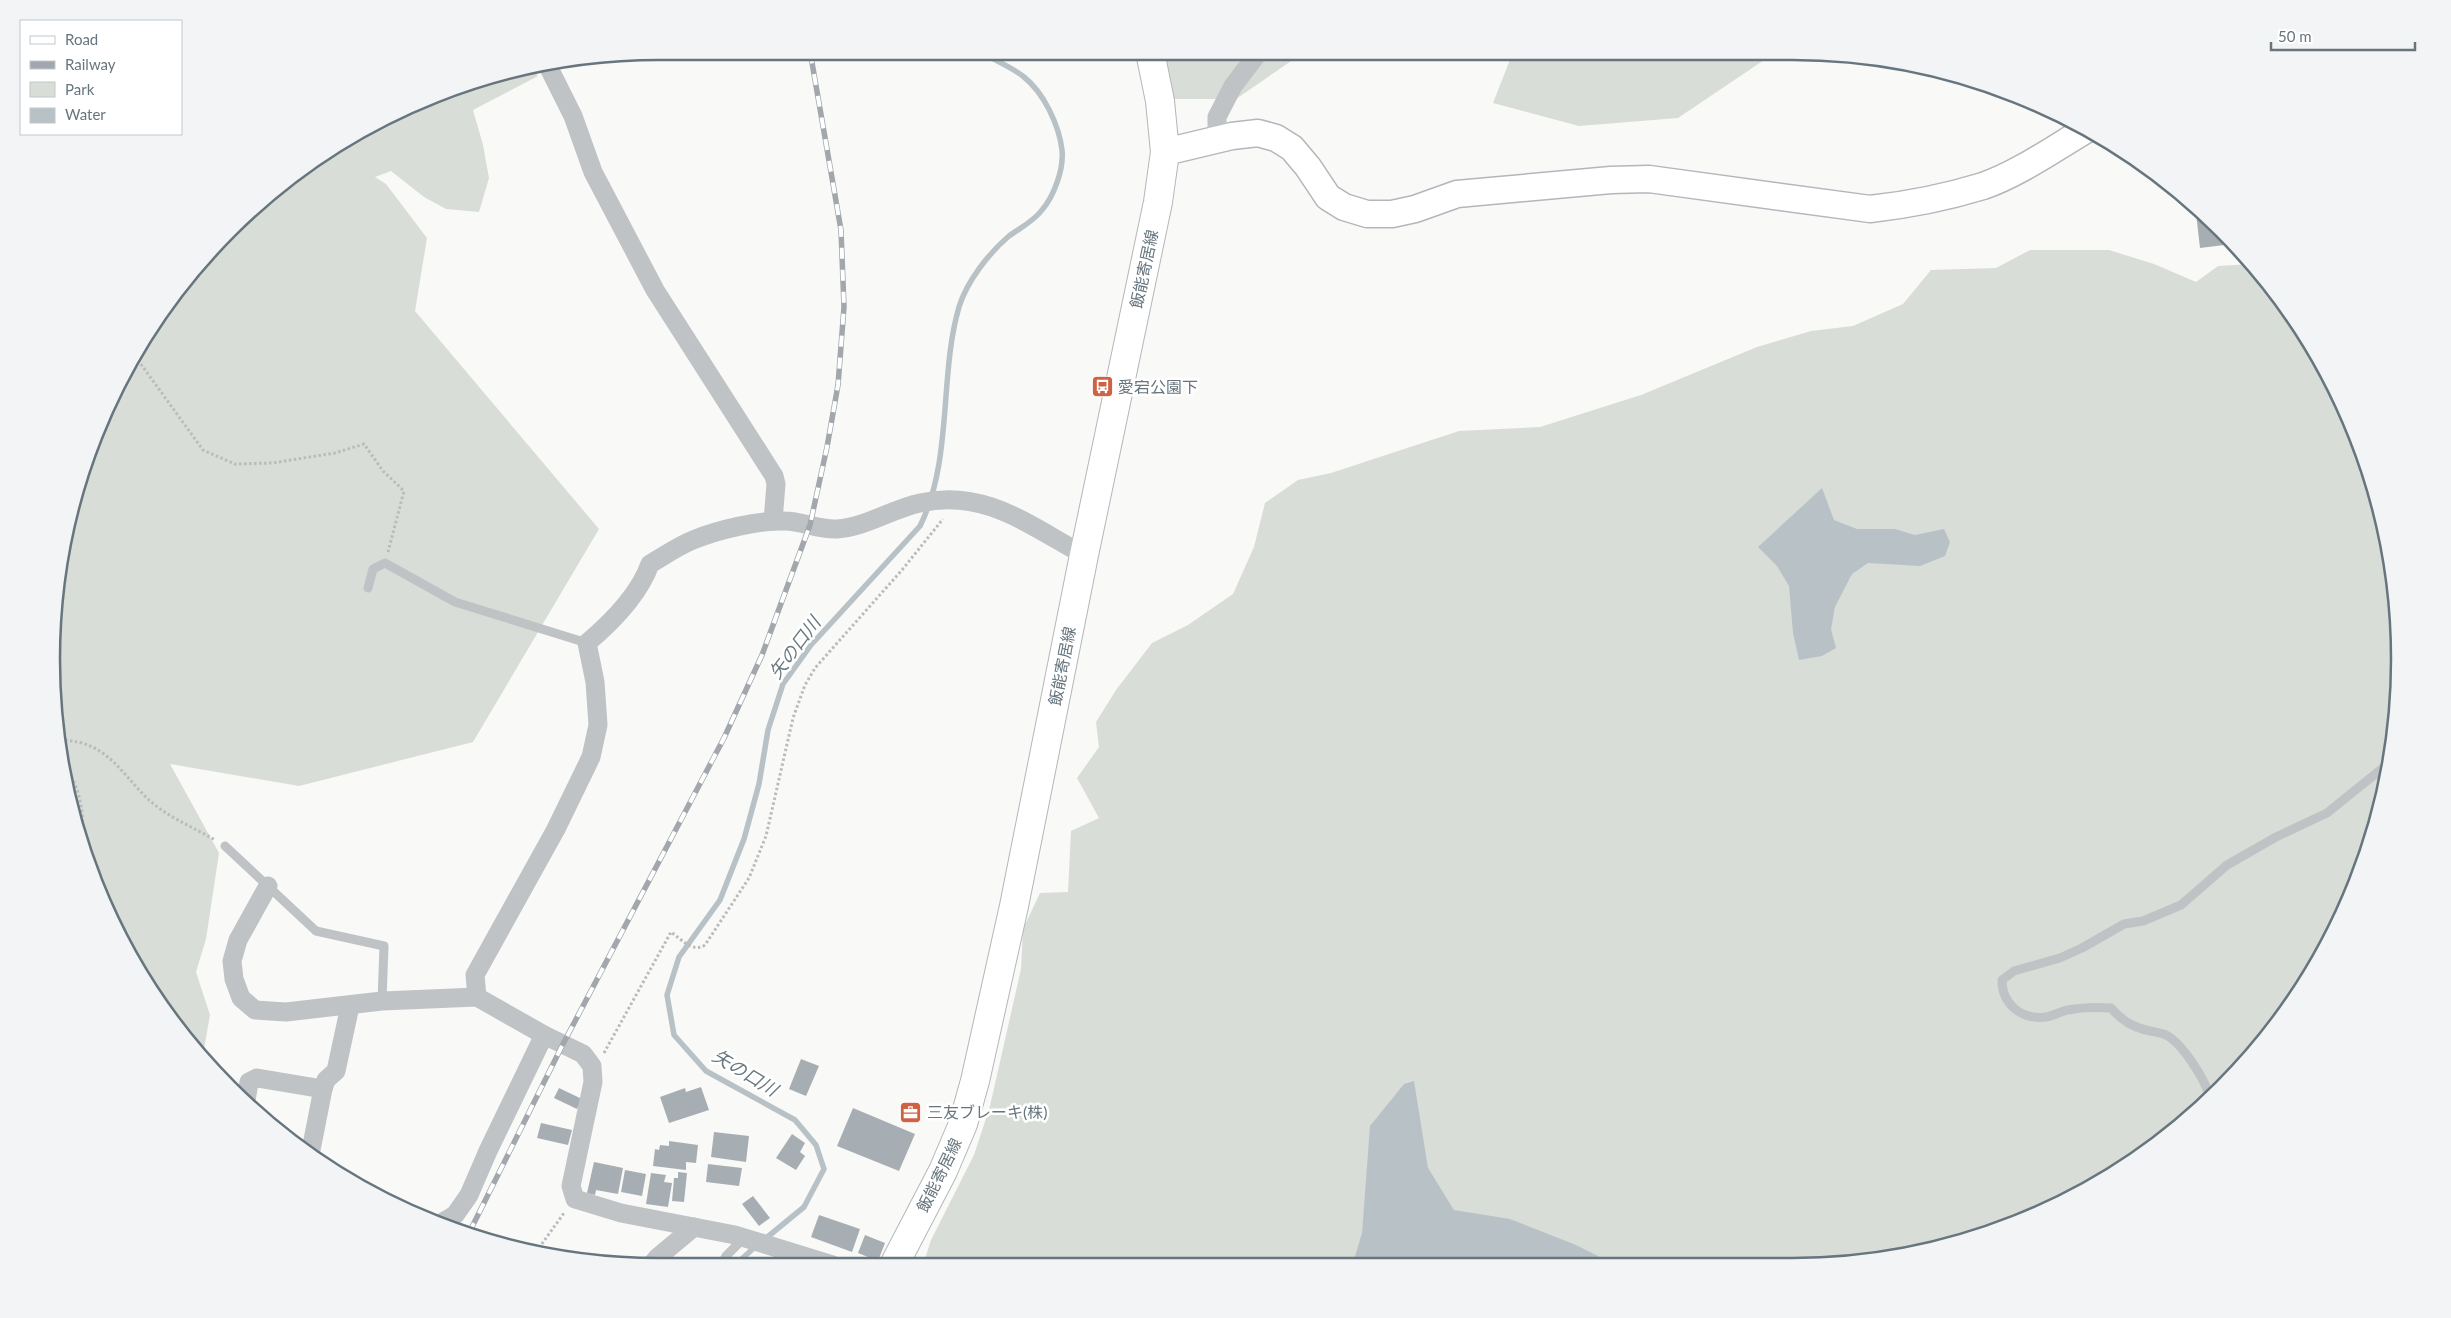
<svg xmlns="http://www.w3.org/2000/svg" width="2451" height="1318" font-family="Lato,'Noto Sans JP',sans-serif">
<rect width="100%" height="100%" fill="#f9f9f7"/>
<g fill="#d9ddd7">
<polygon points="1163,52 1300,52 1297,57 1236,99 1169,99"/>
<polygon points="1513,52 1776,52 1678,118 1579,126 1493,103"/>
<polygon points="531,66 538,76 473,110 483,145 489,178 479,212 446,209 424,197 391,171 375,177 386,184 427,238 415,311 599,529 473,742 299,786 170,764 219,853 206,939 196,972 210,1015 202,1060 154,996 98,892 72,816 53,699 53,619 72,502 98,426 154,322 202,258 289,177 355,133 463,84"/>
<polygon points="2030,250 2109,250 2154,264 2196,282 2218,266 2251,264 2274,289 2337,390 2379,501 2398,619 2395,738 2368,854 2318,963 2249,1060 2130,1164 1988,1234 1871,1262 923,1265 931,1240 974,1155 990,1106 1021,969 1023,929 1040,893 1068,892 1071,831 1099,818 1077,778 1099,747 1096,722 1116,690 1152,643 1188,625 1233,594 1254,547 1265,503 1298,480 1331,473 1459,431 1540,427 1641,395 1757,347 1811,331 1853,326 1903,304 1931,270 1996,268"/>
</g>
<g fill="#b8c2c6">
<polygon points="1822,488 1834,520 1857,529 1895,529 1915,535 1944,529 1950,542 1945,556 1920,566 1868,563 1852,574 1835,607 1831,629 1836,648 1822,656 1799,660 1793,633 1789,586 1777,566 1758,547"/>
<polygon points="1414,1081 1428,1168 1454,1210 1510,1219 1576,1245 1606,1260 1606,1262 1353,1263 1362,1233 1370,1126 1404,1084"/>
</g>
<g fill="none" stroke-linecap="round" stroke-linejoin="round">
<g stroke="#b8c2c6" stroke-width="5.5">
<path d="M765,1239L804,1207L824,1169L816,1145L795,1120L706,1071L674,1035L667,995L679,957L720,900L744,839L759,784L768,730L783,684L811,645L920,526C953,460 939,375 959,307C967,281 989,253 1009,236C1020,228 1034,221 1042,210C1054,196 1064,169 1062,150C1059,125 1044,93 1024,77C1012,67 995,61 982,52"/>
<polyline points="735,1265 756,1246"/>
</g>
</g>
<g fill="#a7aeb3">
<polygon points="2195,204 2215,226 2232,244 2200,248"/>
<polygon points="801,1059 819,1066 806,1096 789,1089"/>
<polygon points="701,1087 709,1110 669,1123 660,1097 685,1088 686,1092"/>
<polygon points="559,1088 582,1099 577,1109 554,1098"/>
<polygon points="853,1108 915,1134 899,1171 837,1146"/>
<polygon points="541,1123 572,1130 568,1145 537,1138"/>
<polygon points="714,1132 749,1136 746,1162 711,1157"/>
<polygon points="792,1134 805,1143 800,1152 805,1156 796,1170 776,1158"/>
<polygon points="669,1141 698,1145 696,1163 686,1162 686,1170 653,1166 655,1149 659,1150 660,1145 669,1146"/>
<polygon points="594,1162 623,1168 618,1194 596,1190 595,1195 587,1193"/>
<polygon points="708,1164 742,1168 739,1186 706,1182"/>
<polygon points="625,1170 646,1174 642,1196 621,1192"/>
<polygon points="678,1172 687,1173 684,1202 672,1201 674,1178 678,1178"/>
<polygon points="651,1173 666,1175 664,1182 672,1183 668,1207 646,1204"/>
<polygon points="753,1196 770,1218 759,1226 742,1204"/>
<polygon points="819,1215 860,1229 852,1252 811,1237"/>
<polygon points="865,1235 885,1243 878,1261 858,1253"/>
</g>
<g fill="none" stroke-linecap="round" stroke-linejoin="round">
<defs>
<path id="secondary" d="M1165,152L1232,136L1258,133L1276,138L1292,148L1308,167L1328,197L1344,207L1367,214H1392L1415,209L1457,194L1611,180L1649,179L1870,209C1907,205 1947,197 1983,186C2018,174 2055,148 2087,129"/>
<polyline id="primary" points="894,1265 943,1171 963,1124 975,1081 1014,906 1084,555 1158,202 1165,152 1160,101 1150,52"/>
</defs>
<use href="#secondary" stroke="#b1b7bb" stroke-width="29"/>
<use href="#primary" stroke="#b3b7ba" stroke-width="30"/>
<g stroke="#b9bcbe" stroke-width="3" stroke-dasharray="2.5 2.5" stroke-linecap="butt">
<polyline points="135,356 203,450 235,464 272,463 335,453 364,444 383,471 404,491 388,552"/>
<path d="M60,747L62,740C107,742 119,771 148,799C167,817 193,827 215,840"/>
<path d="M63,764C81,786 85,817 82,845"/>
<path d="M604,1053L671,932C682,940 693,953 705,945L749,878L766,836L793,718L805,685L815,668L902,570L943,519"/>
<polyline points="536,1252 564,1213"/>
</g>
<g stroke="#bfc3c6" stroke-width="9">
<polyline points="368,588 373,569 385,563 455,602 587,643"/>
<polyline points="225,846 316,931 384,946 382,1001"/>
<path d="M2209,1095C2204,1078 2182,1043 2166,1035C2161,1033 2155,1032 2150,1031C2133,1027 2123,1022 2111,1008C2097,1007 2083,1007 2068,1010C2061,1011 2054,1016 2046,1017C2021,1020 2002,1004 2002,980L2014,971L2060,958L2082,948L2124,924L2143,921L2181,905L2227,865L2276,837L2327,813L2389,763"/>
<polyline points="721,1265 726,1256 744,1238"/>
</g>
<g stroke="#bfc3c6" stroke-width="19">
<polyline points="546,62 573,116 593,172 655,290 774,476 776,484 773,521"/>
<polyline points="1217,138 1217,117 1233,86 1259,52"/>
<polyline points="268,886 238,940 232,961 234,979 241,998 255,1010 286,1012 382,1001 477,997"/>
<polyline points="246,1101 249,1082 257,1078 323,1089"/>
<polyline points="310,1155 323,1089 326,1080 336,1071 350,1006"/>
<polyline points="443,1222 455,1215 469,1195 488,1151 544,1035"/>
<polyline points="651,1265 658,1257 694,1227"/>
<path d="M833,1265L735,1235L621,1213L575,1199L571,1186L593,1082L592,1066L583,1054L544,1035L477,997L475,975L556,829L591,757L598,725L595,682L587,643C612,622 639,595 650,564C664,556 678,546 693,540C717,530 759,520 785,521C802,521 819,530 837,529C866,527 892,509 920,503C984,488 1030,526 1084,555"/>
</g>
<use href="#secondary" stroke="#fff" stroke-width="26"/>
<use href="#primary" stroke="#fff" stroke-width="28"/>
<defs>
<polyline id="rail" points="469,1233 563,1044 724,738 762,655 810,525 827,447 838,385 844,307 841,230 810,51"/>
</defs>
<use href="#rail" stroke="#a1a7ac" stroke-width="5.5"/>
<use href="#rail" stroke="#fff" stroke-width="4" stroke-dasharray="11" stroke-linecap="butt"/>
</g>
<defs>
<symbol id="bus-square" viewBox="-11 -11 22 22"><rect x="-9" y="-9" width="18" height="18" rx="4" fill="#ce6243" stroke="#fff"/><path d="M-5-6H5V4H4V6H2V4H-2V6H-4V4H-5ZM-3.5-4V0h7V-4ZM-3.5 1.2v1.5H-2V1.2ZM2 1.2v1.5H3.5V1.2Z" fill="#fff"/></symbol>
<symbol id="office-square" viewBox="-11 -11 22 22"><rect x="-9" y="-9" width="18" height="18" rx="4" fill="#ce6243" stroke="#fff"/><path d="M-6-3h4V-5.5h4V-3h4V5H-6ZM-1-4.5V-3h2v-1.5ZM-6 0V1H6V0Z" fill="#fff"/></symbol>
</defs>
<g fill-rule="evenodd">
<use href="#bus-square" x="1090" y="374" width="25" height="25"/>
<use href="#office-square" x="898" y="1100" width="25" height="25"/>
</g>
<g text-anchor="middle" stroke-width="5" stroke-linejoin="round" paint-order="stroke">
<g font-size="16" fill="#67757e" stroke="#fff">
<text transform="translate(1144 269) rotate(-78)" y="6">飯能寄居線</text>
<text transform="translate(1062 666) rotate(-79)" y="6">飯能寄居線</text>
<text transform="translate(939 1175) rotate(-64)" y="6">飯能寄居線</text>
</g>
<g font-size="16" fill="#67757e" stroke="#fff" text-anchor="start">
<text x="1118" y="393">愛宕公園下</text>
<text x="927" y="1118">三友ブレーキ(株)</text>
</g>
<g font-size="18" font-style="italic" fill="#68797f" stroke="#fff">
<text transform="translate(795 648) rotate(-53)" y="6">矢の口川</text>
<text transform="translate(745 1073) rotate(31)" y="6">矢の口川</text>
</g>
</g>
<path d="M0 0H2451V1318H0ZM659 60H1792A599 599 0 0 1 2391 659V659A599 599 0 0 1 1792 1258H659A599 599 0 0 1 60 659V659A599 599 0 0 1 659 60Z" fill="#f3f4f5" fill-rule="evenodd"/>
<path fill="none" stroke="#67757e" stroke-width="2.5" d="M659 60H1792A599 599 0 0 1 2391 659V659A599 599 0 0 1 1792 1258H659A599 599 0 0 1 60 659V659A599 599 0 0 1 659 60Z"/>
<rect x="20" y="20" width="162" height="115" fill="#ffffff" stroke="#c2c8cb"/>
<rect x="30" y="36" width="25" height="8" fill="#ffffff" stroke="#c2c8cb"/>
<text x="65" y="45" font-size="15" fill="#67757e">Road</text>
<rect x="30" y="61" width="25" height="8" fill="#a1a7ac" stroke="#c2c8cb"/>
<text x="65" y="70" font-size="15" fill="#67757e">Railway</text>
<rect x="30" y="82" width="25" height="15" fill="#d9ddd7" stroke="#c2c8cb"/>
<text x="65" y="95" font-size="15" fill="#67757e">Park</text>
<rect x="30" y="108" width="25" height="15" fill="#b8c2c6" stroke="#c2c8cb"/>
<text x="65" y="120" font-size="15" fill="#67757e">Water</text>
<path d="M2271 42v8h144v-8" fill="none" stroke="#67757e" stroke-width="2.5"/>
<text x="2278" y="42" font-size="15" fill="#67757e" stroke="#ffffff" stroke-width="4" paint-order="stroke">50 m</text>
</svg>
